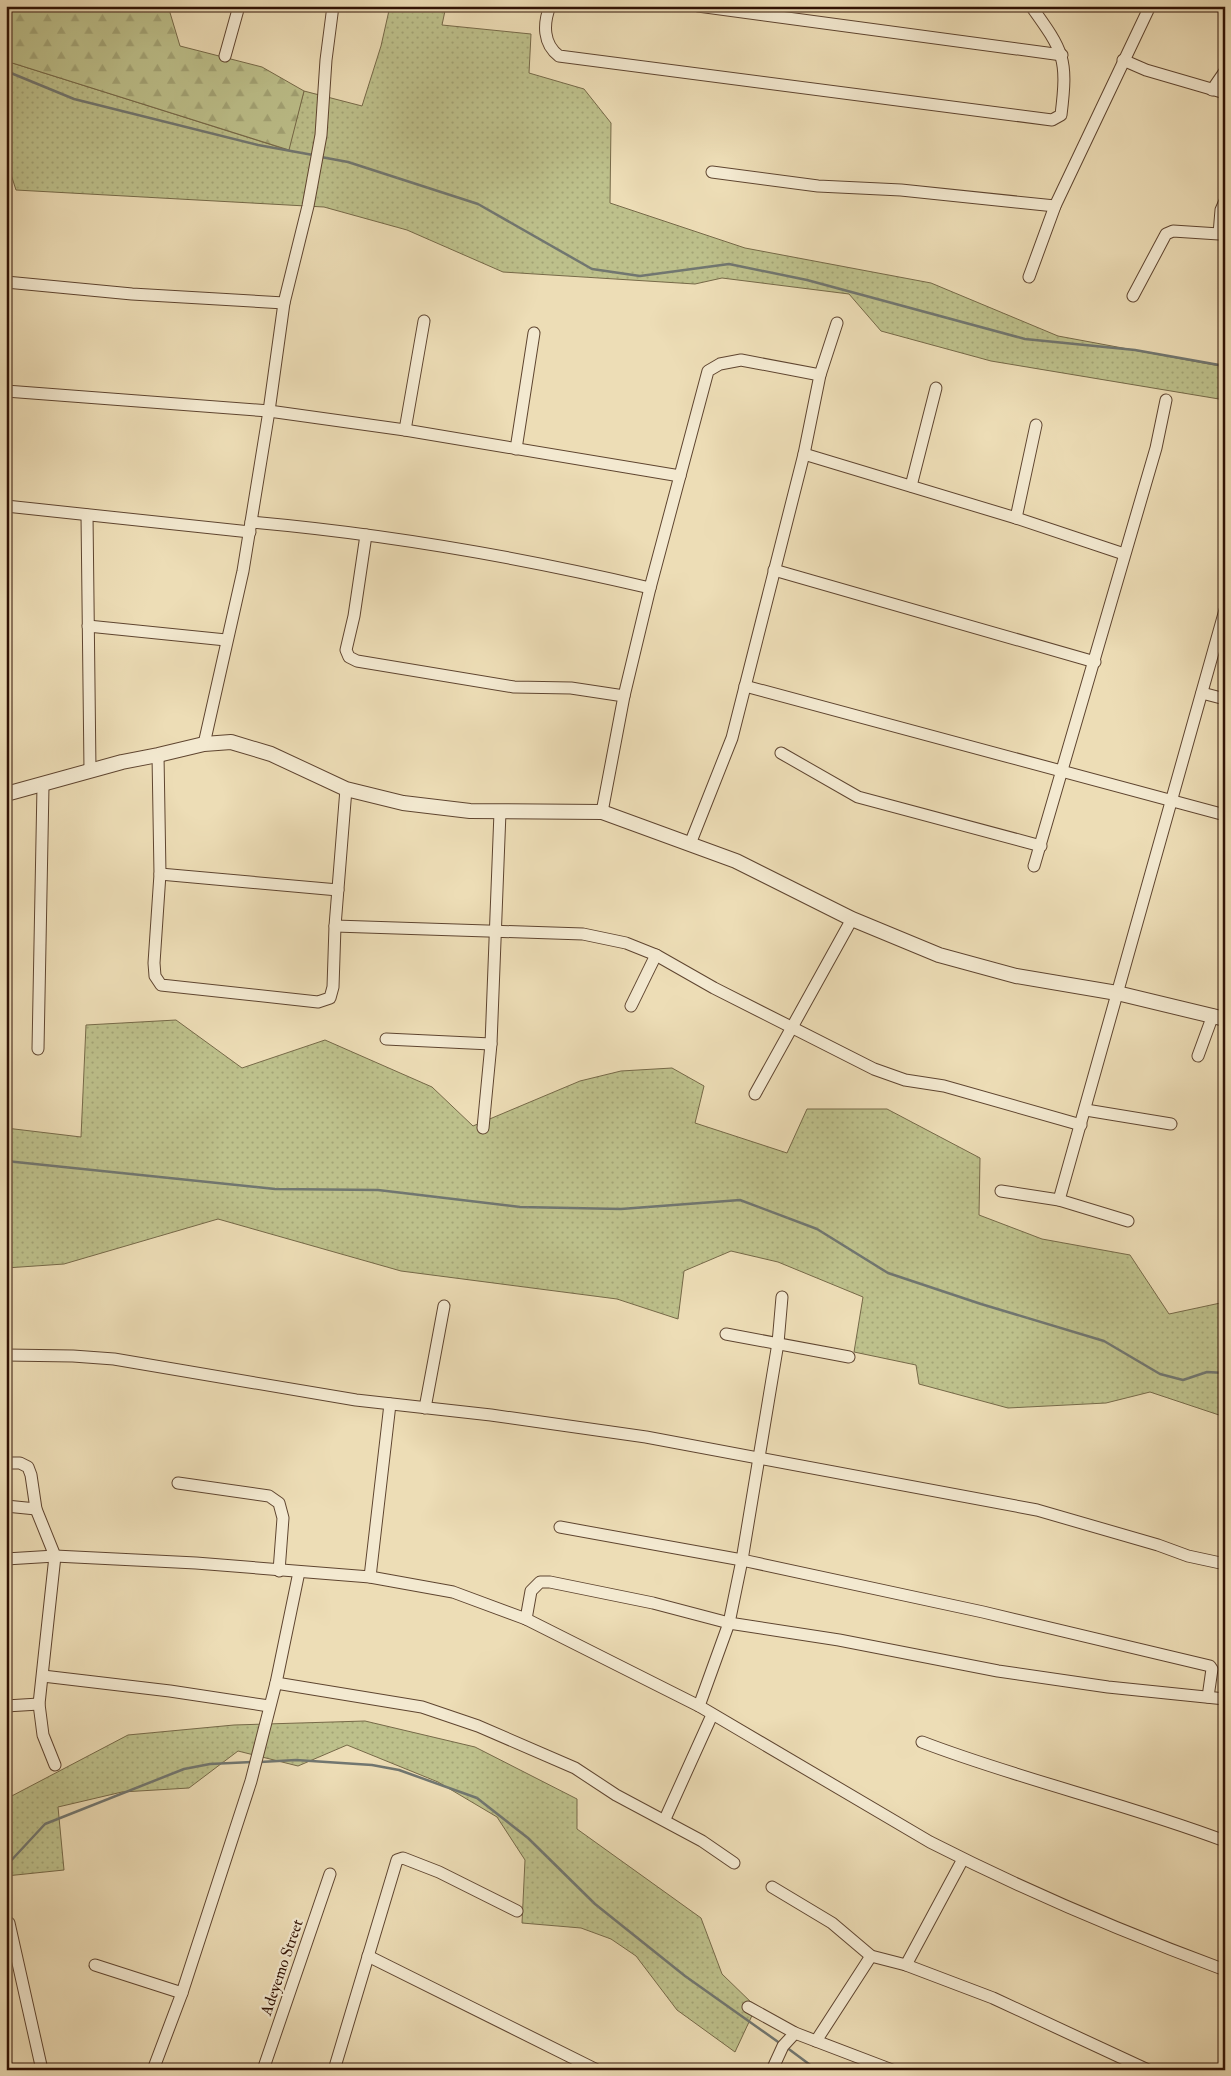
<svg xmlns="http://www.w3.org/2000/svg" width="1231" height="2076" font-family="'IM FELL Double Pica',serif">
<defs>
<pattern id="grass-dots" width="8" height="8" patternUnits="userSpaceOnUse" patternTransform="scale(1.25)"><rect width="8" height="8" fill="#bdc08b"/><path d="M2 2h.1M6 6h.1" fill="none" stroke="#a3a476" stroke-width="1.8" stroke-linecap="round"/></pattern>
<pattern id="forest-firs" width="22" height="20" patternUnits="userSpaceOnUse" patternTransform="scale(1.25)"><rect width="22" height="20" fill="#bdc08b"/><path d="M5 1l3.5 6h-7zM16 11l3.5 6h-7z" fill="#a3a476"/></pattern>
</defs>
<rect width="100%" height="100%" fill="#edddb6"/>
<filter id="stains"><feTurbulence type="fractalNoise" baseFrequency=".004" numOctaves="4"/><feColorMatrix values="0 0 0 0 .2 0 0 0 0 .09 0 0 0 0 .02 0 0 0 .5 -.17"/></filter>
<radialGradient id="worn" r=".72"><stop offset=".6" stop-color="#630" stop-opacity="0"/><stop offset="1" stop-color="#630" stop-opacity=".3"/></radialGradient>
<g fill="url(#grass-dots)" stroke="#766948">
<polygon points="390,6 446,6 442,25 531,34 529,73 584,89 611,123 610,203 745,248 931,283 1058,336 1225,367 1225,400 991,361 881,331 849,294 722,278 695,284 503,272 407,230 324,207 16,190 6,159 6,61 288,150 304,91 362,106 381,46"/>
<polygon points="176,1020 242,1068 325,1040 432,1087 473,1126 580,1081 621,1071 672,1068 704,1086 695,1123 787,1153 807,1109 887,1109 980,1158 979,1215 1042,1239 1130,1255 1169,1314 1225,1302 1225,1417 1150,1392 1106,1403 1008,1408 919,1384 916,1365 854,1352 863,1297 778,1262 731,1251 684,1271 678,1319 617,1299 401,1271 218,1219 64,1264 6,1268 6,1128 81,1137 86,1025"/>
<polygon points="365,1721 475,1747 577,1799 577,1829 701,1918 722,1974 756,2007 735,2052 677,2010 636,1956 611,1939 581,1928 522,1923 525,1860 497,1817 438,1782 347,1745 298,1766 238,1751 189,1788 122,1792 58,1807 64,1870 6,1876 6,1799 128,1735 234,1725"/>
</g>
<polygon fill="url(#forest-firs)" stroke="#766948" points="6,6 168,6 180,46 262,67 304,91 289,150 6,61"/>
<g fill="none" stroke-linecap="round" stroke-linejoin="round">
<g stroke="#717670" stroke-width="2.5">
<polyline points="6,71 74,99 258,145 313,155"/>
<polyline points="321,157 348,162 478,204 592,269 640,276 729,264 807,280 1025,339 1135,350 1225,366"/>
<polyline points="6,1161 275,1189 378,1190 520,1207 621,1209 740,1200 817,1229 888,1273 981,1304 1104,1341 1160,1374 1183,1380 1207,1372 1225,1373"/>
<polyline points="260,1762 296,1760 372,1765 399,1770 477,1798 528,1838 595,1904 685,1976 781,2044"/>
<polyline points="6,1866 45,1824 184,1769 210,1764 252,1762"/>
<polyline points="786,2047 817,2070"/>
</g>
<defs>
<g id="minor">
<path d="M550,6C543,24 543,44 559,56L1052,120L1061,115C1068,58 1064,52 1031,6"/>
<polyline points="698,6 1062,55"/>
<polyline points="225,56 239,6"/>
<polyline points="1123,60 1146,70 1225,93"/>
<polyline points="1212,90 1225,71"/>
<polyline points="712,172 818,186 901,190 1055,206"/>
<polyline points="1029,277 1055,206 1150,6"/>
<polyline points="6,282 132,294 284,303"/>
<polyline points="1133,296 1166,234 1173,231 1219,234 1221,210 1225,201"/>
<polyline points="6,391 269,411 405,430 680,476"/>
<polyline points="405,430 424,321"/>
<polyline points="516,449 534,333"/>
<polyline points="804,454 1016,518 1124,554"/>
<polyline points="911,486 936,388"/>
<polyline points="6,506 250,532"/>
<polyline points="87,515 90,770"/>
<polyline points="1016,518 1036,425"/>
<path d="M251,522C386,534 519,557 650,588"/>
<polyline points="366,535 354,616 346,650 349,657 357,661 514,687 571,688 624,696"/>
<polyline points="774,570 1095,662"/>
<polyline points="88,626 226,640"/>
<polyline points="745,686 1225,815"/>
<polyline points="1202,693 1225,699"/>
<polyline points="204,744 243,571 269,411 284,303 308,206 321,135 326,60 333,6"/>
<polyline points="781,753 858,797 1041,846"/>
<polyline points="158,755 160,874 154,963 155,976 161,985 318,1002 330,998 333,987 335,926 346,789"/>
<polyline points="602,812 624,696 650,588 708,371 720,364 741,360 820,375"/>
<polyline points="690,844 732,738 804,454 820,375 837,323"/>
<polyline points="1034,866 1156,448 1166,400"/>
<polyline points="160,874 338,890"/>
<polyline points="335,926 583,934 626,943 656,955 714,988 874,1069 905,1080 944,1086 1081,1125"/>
<polyline points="631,1006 656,955"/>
<polyline points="386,1039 491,1044"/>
<polyline points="38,1049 43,786"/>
<polyline points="1198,1056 1213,1015"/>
<polyline points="755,1094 852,919"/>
<polyline points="1086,1110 1171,1124"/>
<polyline points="483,1128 491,1044 500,812"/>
<polyline points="1001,1191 1059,1200 1128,1221"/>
<polyline points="1059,1200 1225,610"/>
<polyline points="726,1334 849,1357"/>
<polyline points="6,1355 73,1356 114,1359 356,1400 491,1415 646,1437 1037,1510 1158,1545 1188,1556 1225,1564"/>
<polyline points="425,1408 444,1306"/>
<polyline points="6,1463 20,1463 28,1467 31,1475 36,1509 55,1556 39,1704 43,1735 55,1765"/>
<polyline points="178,1483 269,1496 279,1503 283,1518 279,1571"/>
<polyline points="6,1506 36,1509"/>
<polyline points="560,1527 742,1560 983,1612 1210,1666 1212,1669 1208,1697"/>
<path d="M6,1559L55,1556L196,1563L370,1577L453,1592L526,1619L699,1706L930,1842C1026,1891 1125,1933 1225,1970"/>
<polyline points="370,1577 390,1404"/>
<polyline points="526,1619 531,1591 540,1582 550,1582 653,1603 729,1623 839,1640 998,1671 1108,1687 1225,1699"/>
<polyline points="43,1676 170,1691 269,1706"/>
<polyline points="276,1683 422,1707 478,1726 575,1768 616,1795 702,1841 734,1863"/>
<polyline points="6,1706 39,1704"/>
<polyline points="699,1706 729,1623 742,1560 778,1343 782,1297"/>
<path d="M922,1742C1021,1780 1125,1803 1225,1841"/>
<polyline points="665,1819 712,1715"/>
<polyline points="772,1887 832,1923 871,1956 906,1965 993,1998 1148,2070"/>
<polyline points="9,1923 42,2070"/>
<polyline points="368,1956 597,2070"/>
<polyline points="95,1965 182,1993"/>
<polyline points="906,1965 963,1859"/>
<polyline points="748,2007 795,2033 892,2070"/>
<polyline points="816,2041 871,1956"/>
<polyline points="153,2070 182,1993 251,1781 276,1683 299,1572"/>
<polyline points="263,2070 330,1874"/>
<polyline points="334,2070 397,1860 403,1858 439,1872 517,1911"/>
<polyline points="772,2070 783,2046 795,2033"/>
</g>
<polyline id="tertiary" points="6,794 122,762 158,755 204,744 231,742 271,754 346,789 403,803 470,811 602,812 736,861 852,919 939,955 1016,976 1117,993 1225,1019"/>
</defs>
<use href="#minor" stroke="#5f4530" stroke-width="13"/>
<use href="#tertiary" stroke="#5f4530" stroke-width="16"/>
<use href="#minor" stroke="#f3e9d0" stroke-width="11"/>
<use href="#tertiary" stroke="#f3e9d0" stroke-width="14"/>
</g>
<g text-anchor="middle" stroke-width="4.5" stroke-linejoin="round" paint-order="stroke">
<g font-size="16" fill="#301204" stroke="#f3e9d0">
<text transform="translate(281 1967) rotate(-71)" y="6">Adeyemo Street</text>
</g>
</g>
<rect width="1231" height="2076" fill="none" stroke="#edddb6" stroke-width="25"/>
<rect x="8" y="8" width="1216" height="2061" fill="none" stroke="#301204" stroke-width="2.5"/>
<rect x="12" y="12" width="1206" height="2051" fill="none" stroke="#301204"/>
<rect width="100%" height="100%" filter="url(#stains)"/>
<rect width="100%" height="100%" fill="url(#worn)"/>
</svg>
